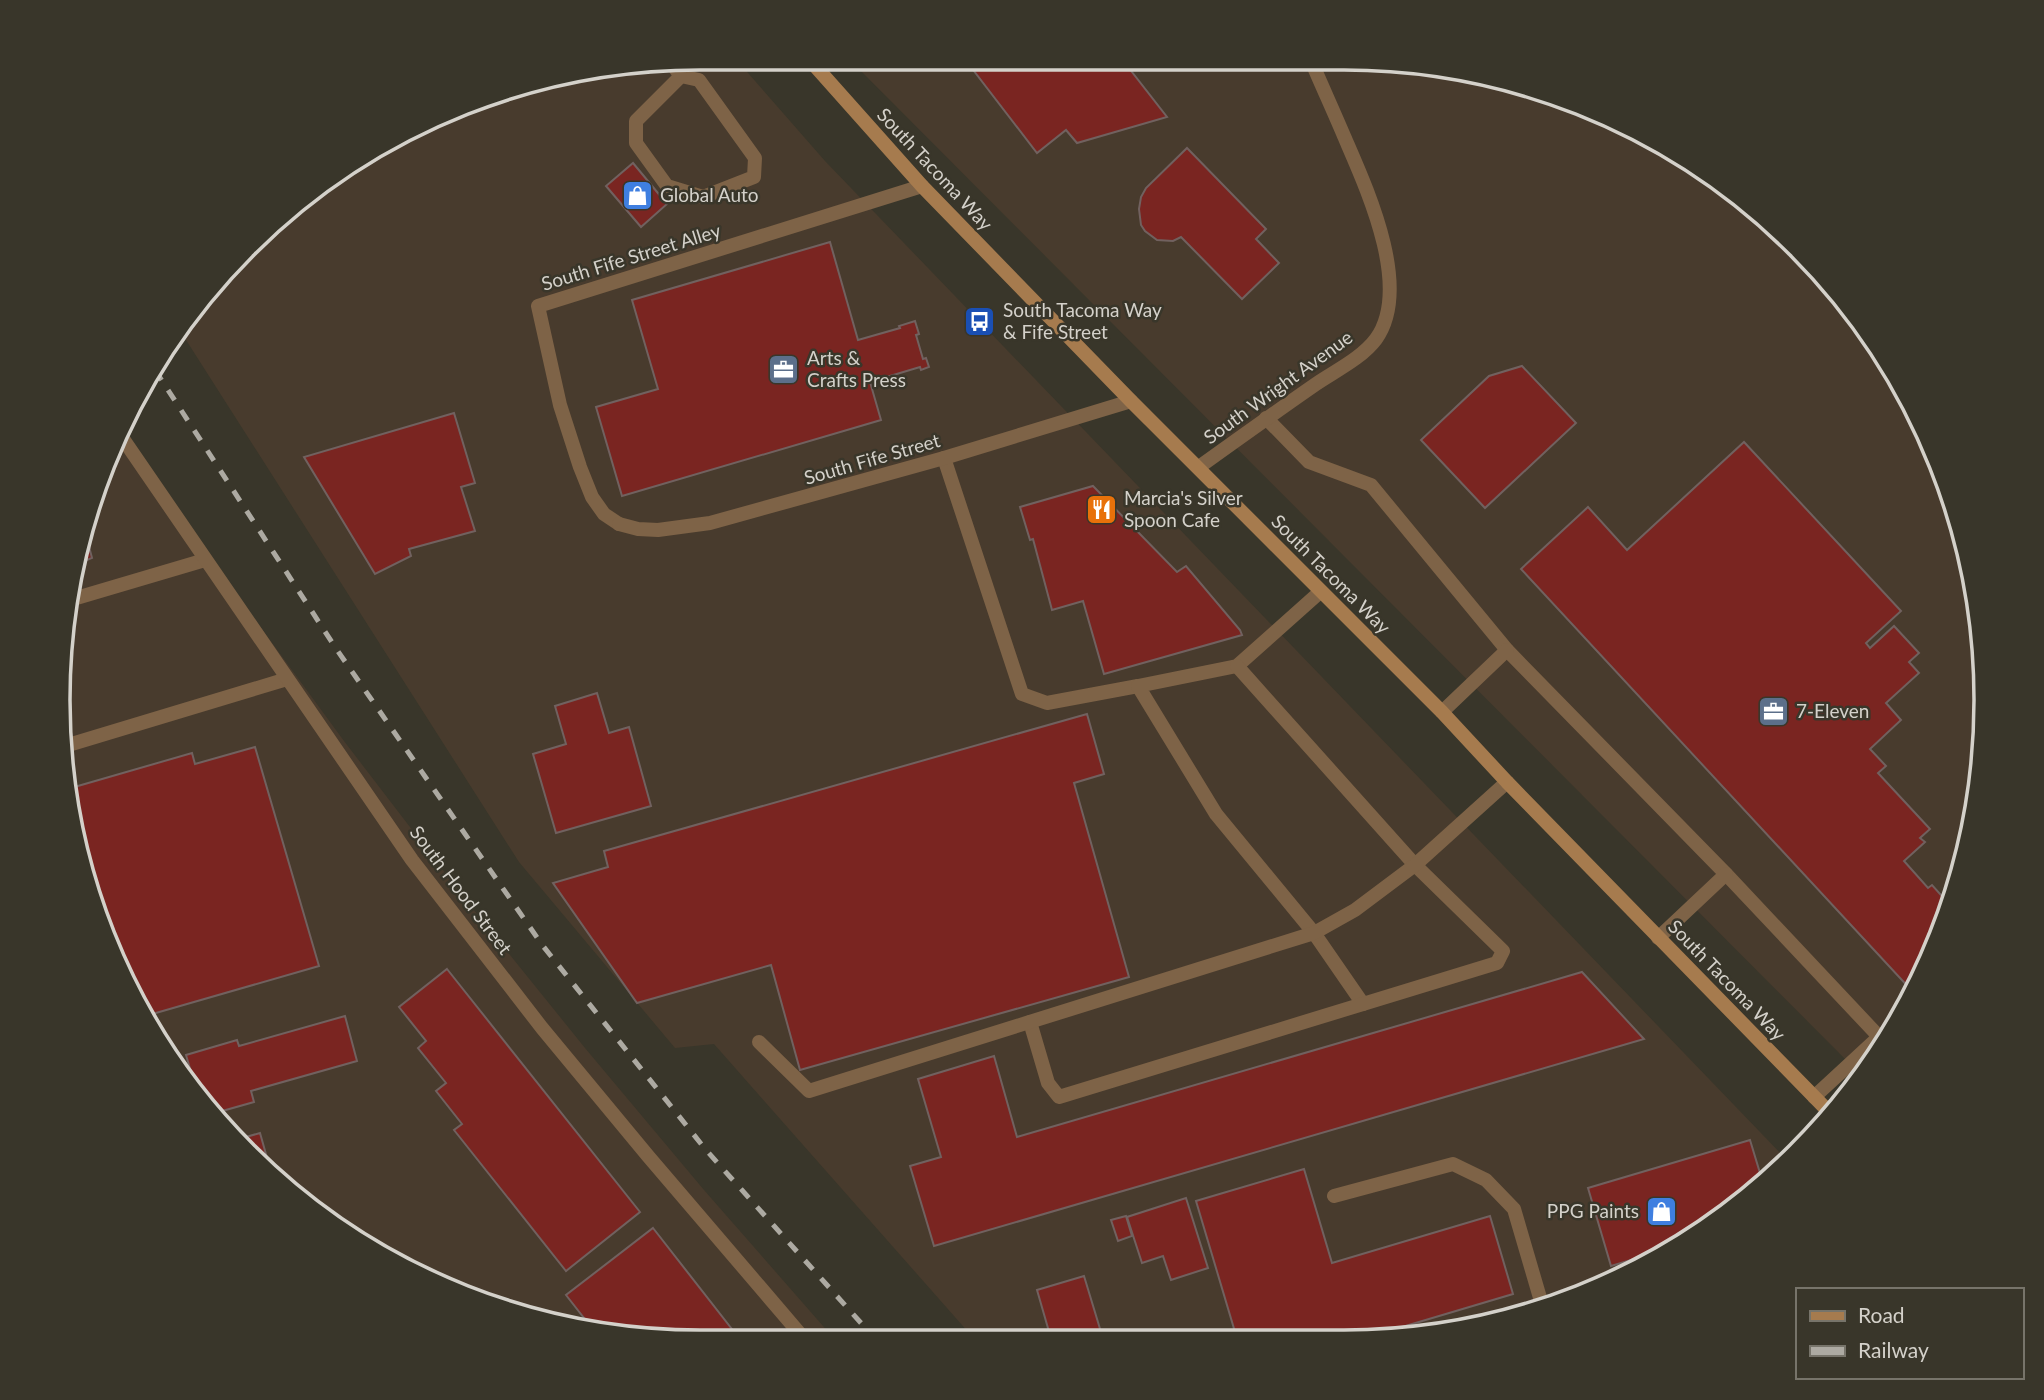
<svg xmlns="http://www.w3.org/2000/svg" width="2044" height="1400" font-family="Lato,sans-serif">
<rect width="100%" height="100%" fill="#39362a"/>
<g fill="#483b2d">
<polygon points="700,58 735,58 825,161 1789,1162 1701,1234 1614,1280 1417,1335 1344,1342 977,1342 714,1044 675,1048 519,862 179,329 191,309 343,166 494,92"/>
<polygon points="848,58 1344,58 1469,70 1628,124 1798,246 1878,343 1937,454 1974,574 1986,700 1974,825 1938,945 1878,1056 1862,1076"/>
<polygon points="121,430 223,576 344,741 469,904 585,1048 704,1190 837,1342 700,1342 575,1330 416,1276 246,1154 144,1021 70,826 59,658 106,455"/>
</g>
<g fill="#7a2521" stroke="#71615f" stroke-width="2">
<polygon points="964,58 1121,58 1167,117 1077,143 1066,130 1037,153"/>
<polygon points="1187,148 1266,229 1256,239 1279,263 1242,299 1181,237 1173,241 1157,240 1145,231 1141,225 1139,209 1141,197 1146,188"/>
<polygon points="633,163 667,204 641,227 606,186"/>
<polygon points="830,242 858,340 900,328 899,326 915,321 919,334 916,335 923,359 926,358 929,367 921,370 920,367 870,382 881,420 622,496 596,407 658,389 632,300"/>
<polygon points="1522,366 1576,423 1485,508 1421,440 1489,376"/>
<polygon points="454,413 475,483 461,487 475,531 409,549 411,556 375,574 304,457"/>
<polygon points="1744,442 1901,611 1866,643 1870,648 1894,626 1919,653 1909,662 1919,673 1886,703 1901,720 1870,749 1886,766 1878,773 1930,829 1920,838 1925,842 1904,861 1928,888 1932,885 1950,905 1938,945 1913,992 1521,569 1588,507 1627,550"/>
<polygon points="1093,486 1177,572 1186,566 1240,630 1242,635 1104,674 1083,601 1052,610 1033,539 1030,540 1020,507"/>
<polygon points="87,539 92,558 82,562"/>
<polygon points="597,693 609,733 629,727 651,806 556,833 533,754 566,744 555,706"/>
<polygon points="1087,714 1104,774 1074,783 1129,977 800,1070 771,965 637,1003 553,883 608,867 604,851"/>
<polygon points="255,747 319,966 142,1017 70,826 69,801 74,799 71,788 192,753 195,764"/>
<polygon points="447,969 640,1212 566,1271 454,1130 462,1124 436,1091 446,1083 418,1048 426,1041 399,1007"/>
<polygon points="1582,972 1644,1039 934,1246 910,1166 941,1157 918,1079 994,1056 1017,1137"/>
<polygon points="345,1016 357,1061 251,1091 254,1102 215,1113 196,1089 186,1055 237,1040 239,1046"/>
<polygon points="260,1133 271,1172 246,1154 235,1140"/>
<polygon points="1750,1140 1763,1183 1701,1234 1678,1246 1611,1266 1588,1188"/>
<polygon points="1304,1169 1332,1263 1490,1216 1513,1294 1355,1341 1238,1342 1196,1201"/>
<polygon points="1186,1198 1208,1268 1171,1280 1163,1256 1142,1263 1127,1217"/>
<polygon points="1126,1216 1132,1236 1118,1241 1111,1220"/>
<polygon points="653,1228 742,1342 700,1342 595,1332 566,1295"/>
<polygon points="1084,1276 1104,1342 1052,1342 1037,1290"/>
</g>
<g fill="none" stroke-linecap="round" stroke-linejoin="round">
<g stroke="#7e6347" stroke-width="14">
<polyline points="671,63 681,76 699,80 755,158 754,177 703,197 667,186 636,143 636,121 681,76"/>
<polyline points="1266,418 1309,462 1371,485 1507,650 1726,874 1885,1043"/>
<polyline points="944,458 1022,694 1047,703 1138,686"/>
<polyline points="619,524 604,514 592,497 580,467 560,405 538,306 922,186"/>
<polyline points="1320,592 1237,666 1138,686 1216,814 1314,933 1363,1004"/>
<polyline points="73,599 205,560"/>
<polyline points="1442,712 1507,650"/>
<polyline points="65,746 287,679"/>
<polyline points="1658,938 1726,874"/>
<polyline points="1030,1022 1048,1083 1059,1097 1497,963 1503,951 1415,865 1237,666"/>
<polyline points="759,1042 809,1091 1314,933 1355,910 1415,865 1507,782"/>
<polyline points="1814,1097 1879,1037"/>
<polyline points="1334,1196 1453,1164 1486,1180 1514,1209 1543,1308"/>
</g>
<g stroke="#7e6347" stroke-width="14">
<polyline points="119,433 412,860 542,1028 648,1156 807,1342"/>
<path d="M1199,467C1238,439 1277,411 1316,384C1335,371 1362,358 1376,339C1413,287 1366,187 1344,136C1333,110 1321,84 1310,58"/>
<polyline points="619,524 638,529 658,530 710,523 944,458 1131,401"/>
</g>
<polyline stroke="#a67b4e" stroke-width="14" points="808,58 922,186 1131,401 1442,712 1507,782 1831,1114"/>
<polyline stroke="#adaaa2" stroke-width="5" stroke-dasharray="12 12" stroke-linecap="butt" points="155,370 337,650 543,946 706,1150 878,1342"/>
</g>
<defs>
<symbol id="shop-square" viewBox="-11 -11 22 22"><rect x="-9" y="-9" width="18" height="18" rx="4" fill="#3f7fe0" stroke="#39362a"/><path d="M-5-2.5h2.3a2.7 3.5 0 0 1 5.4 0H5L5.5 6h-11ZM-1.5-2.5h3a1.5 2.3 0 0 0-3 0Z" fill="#fff"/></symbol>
<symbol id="bus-square" viewBox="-11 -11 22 22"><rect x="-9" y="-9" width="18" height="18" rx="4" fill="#1a4fb4" stroke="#39362a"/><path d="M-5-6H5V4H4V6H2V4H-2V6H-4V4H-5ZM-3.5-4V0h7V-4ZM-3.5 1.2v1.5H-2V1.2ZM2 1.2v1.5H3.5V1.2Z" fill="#fff"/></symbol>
<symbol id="office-square" viewBox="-11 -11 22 22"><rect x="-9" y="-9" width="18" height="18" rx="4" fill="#5c6f8a" stroke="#39362a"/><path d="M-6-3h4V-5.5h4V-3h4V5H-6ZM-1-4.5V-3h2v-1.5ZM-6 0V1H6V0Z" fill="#fff"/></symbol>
<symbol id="restaurant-square" viewBox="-11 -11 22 22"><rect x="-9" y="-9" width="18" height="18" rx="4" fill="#e8710a" stroke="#39362a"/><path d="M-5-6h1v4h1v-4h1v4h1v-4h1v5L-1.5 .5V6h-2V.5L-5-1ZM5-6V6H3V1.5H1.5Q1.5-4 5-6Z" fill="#fff"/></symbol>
</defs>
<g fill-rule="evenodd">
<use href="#shop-square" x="620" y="178" width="35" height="35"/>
<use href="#bus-square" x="962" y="304" width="35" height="35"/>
<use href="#office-square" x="766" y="352" width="35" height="35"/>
<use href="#restaurant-square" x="1084" y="492" width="35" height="35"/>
<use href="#office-square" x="1756" y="694" width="35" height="35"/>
<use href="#shop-square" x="1644" y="1194" width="35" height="35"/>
</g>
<g text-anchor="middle" stroke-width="5" stroke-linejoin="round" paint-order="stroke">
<g font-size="19" fill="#d4d1ca" stroke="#39362a">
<text transform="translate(935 169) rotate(47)" y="7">South Tacoma Way</text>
<text transform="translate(631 257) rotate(-17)" y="7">South Fife Street Alley</text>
<text transform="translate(1278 387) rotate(-36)" y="7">South Wright Avenue</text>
<text transform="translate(872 459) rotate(-16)" y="7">South Fife Street</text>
<text transform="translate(1331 574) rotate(45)" y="7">South Tacoma Way</text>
<text transform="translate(461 890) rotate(53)" y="7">South Hood Street</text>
<text transform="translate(1727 980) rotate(46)" y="7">South Tacoma Way</text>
</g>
<g font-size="19" fill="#d4d1ca" stroke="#39362a" text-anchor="start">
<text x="660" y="202">Global Auto</text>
<text x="1003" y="317">South Tacoma Way<tspan x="1003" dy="22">&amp; Fife Street</tspan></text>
<text x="807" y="365">Arts &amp;<tspan x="807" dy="22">Crafts Press</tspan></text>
<text x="1124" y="505">Marcia's Silver<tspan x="1124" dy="22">Spoon Cafe</tspan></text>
<text x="1796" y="718">7-Eleven</text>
<text x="1639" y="1218" text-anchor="end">PPG Paints</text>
</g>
</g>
<path d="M0 0H2044V1400H0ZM700 70H1344A630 630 0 0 1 1974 700V700A630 630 0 0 1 1344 1330H700A630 630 0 0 1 70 700V700A630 630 0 0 1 700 70Z" fill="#39362a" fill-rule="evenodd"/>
<path fill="none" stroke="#d4d1ca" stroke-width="3.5" d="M700 70H1344A630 630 0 0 1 1974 700V700A630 630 0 0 1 1344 1330H700A630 630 0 0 1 70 700V700A630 630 0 0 1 700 70Z"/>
<rect x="1796" y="1288" width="228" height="91" fill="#39362a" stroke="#77746a" stroke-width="2"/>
<rect x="1810" y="1311" width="35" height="10" fill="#a67b4e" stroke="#77746a" stroke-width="2"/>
<text x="1858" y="1323" font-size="21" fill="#d4d1ca">Road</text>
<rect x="1810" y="1346" width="35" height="10" fill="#adaaa2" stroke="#77746a" stroke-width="2"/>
<text x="1858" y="1358" font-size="21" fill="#d4d1ca">Railway</text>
</svg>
